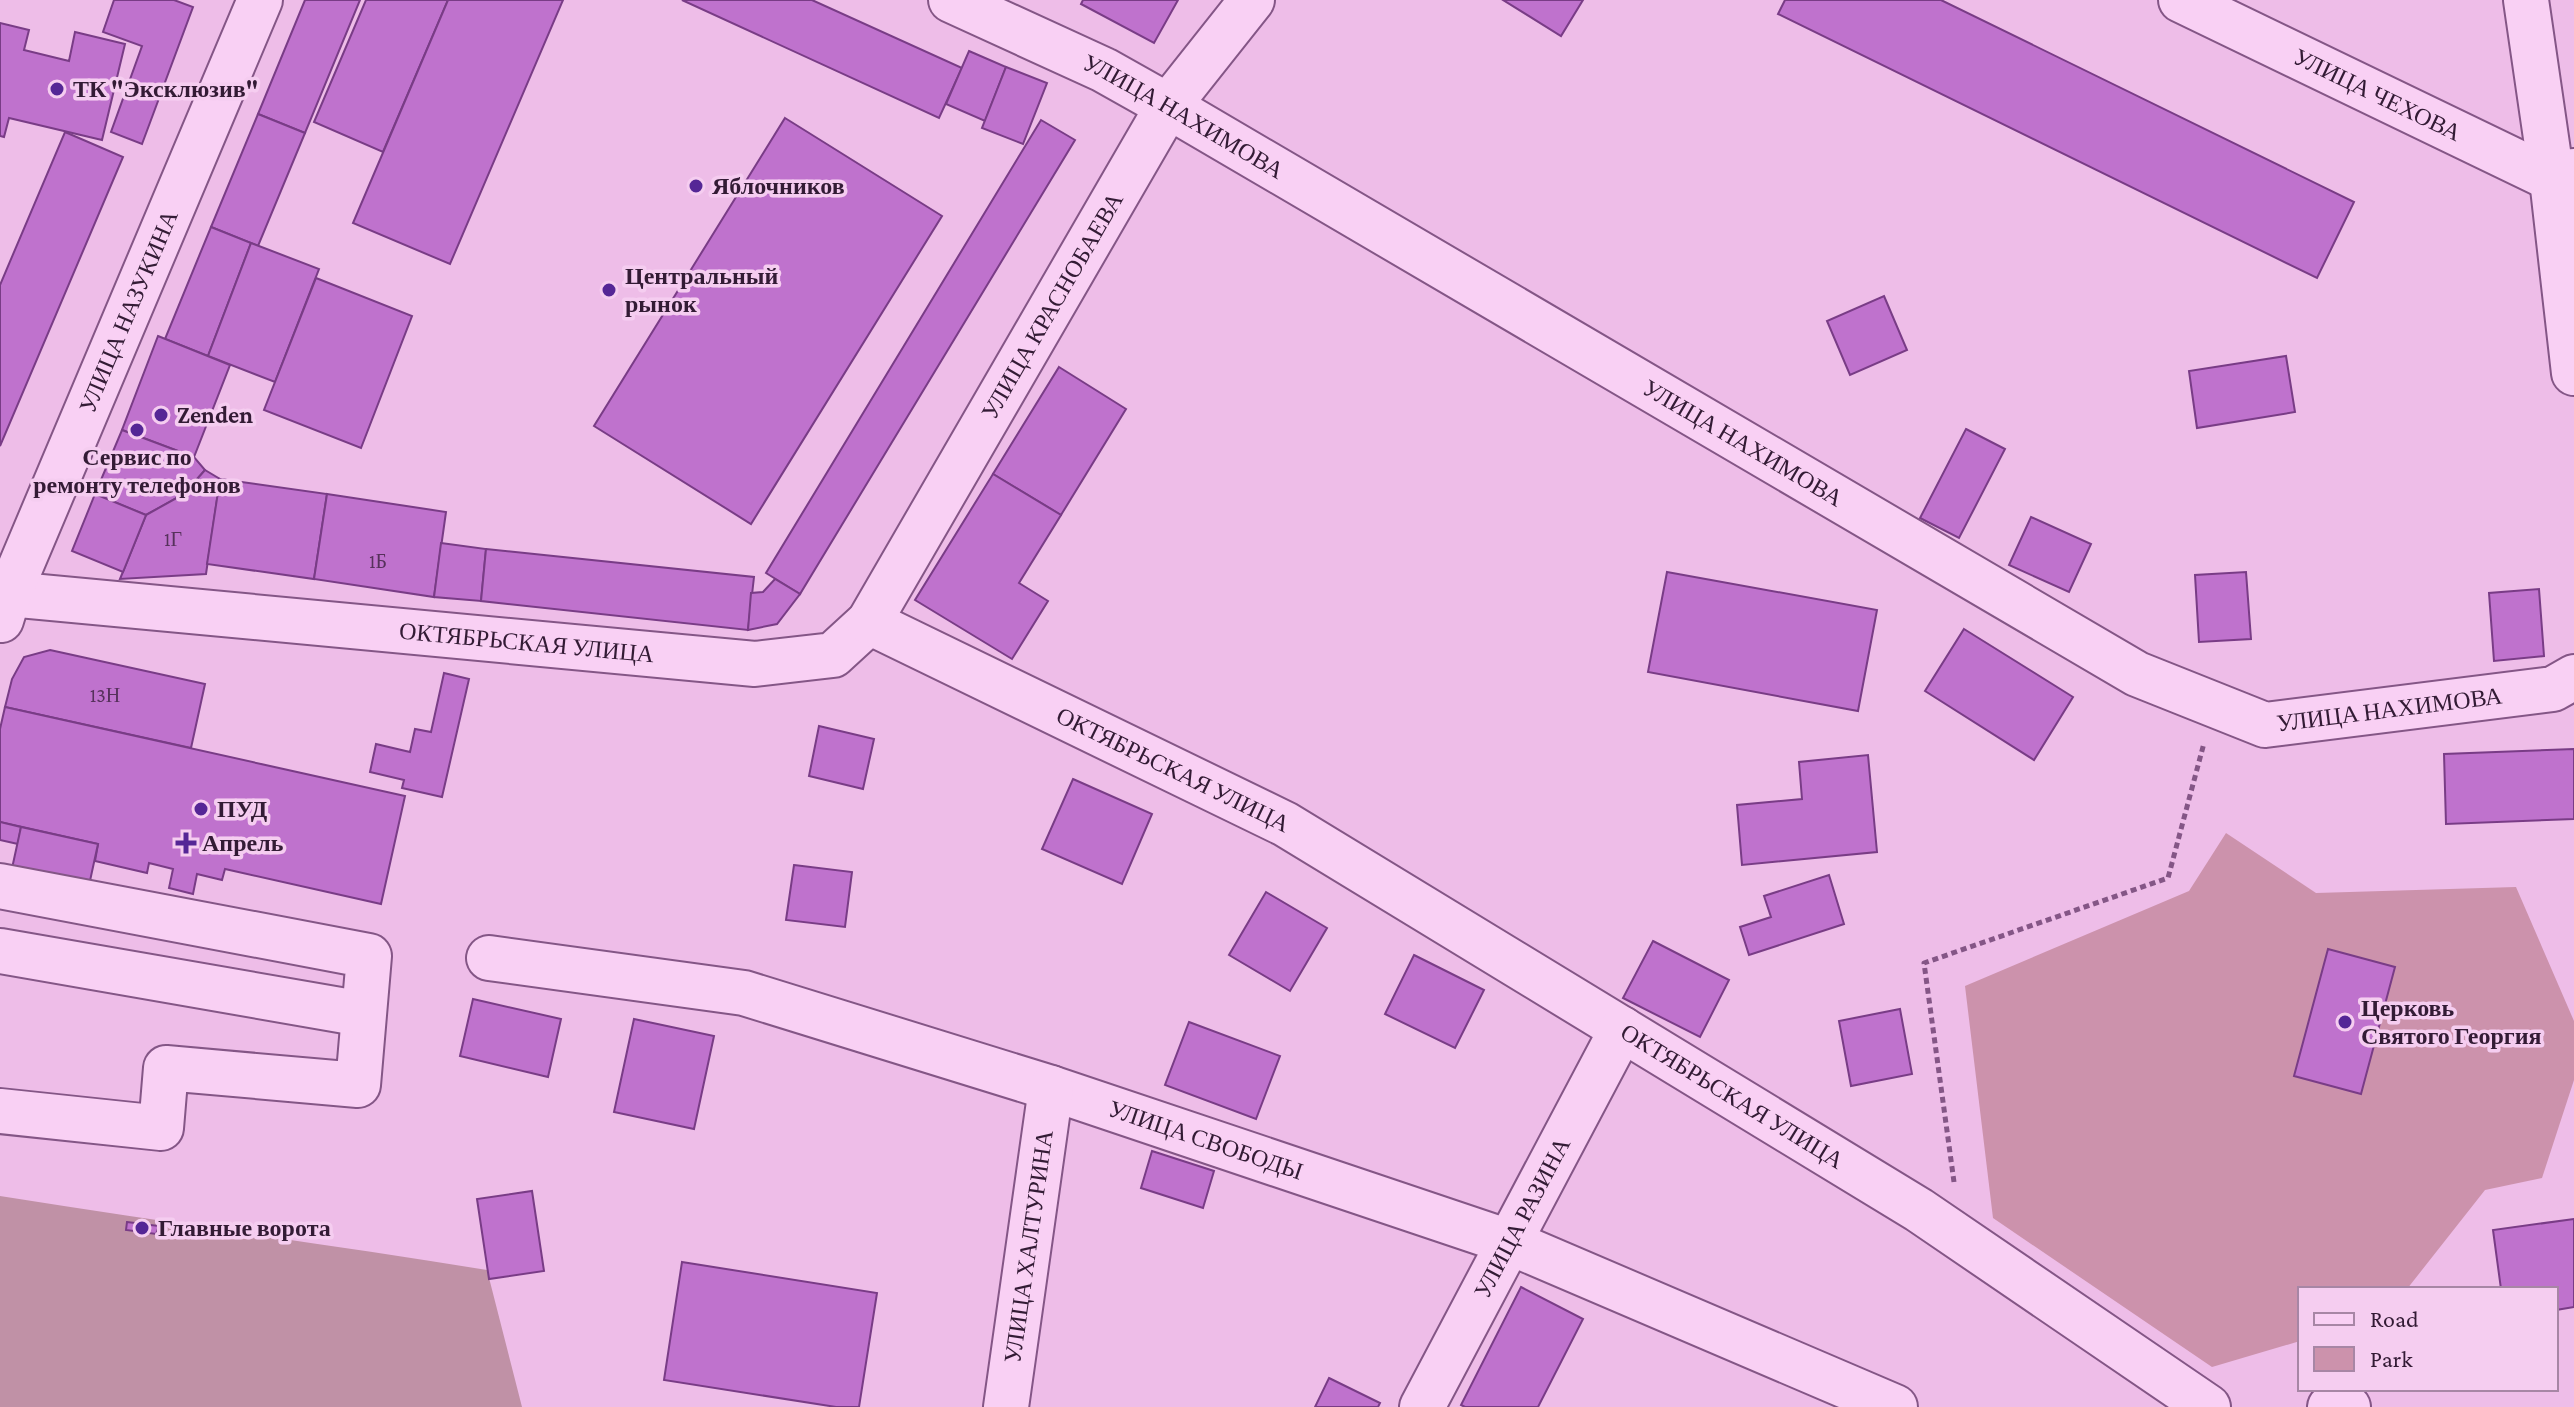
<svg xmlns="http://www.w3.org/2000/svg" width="2574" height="1407" font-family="'Crimson Pro',serif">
<rect width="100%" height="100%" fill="#eebde8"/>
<polygon fill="#cc92ac" points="2226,833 2316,893 2516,887 2574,1021 2574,1080 2542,1178 2485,1190 2407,1289 2300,1289 2300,1341 2212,1367 1993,1218 1965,986 2189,891"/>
<path fill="#c091a6" d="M0,1196C162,1222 325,1244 487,1270L522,1407H0Z"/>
<g fill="#bf72cd" stroke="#793c86" stroke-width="2">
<polygon points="114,0 174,0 193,7 142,144 111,132 142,46 103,32"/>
<polygon points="305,0 360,0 305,133 258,114"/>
<polygon points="366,0 448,0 383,152 314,122"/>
<polygon points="448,0 563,0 450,264 353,223"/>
<polygon points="682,0 812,0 962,68 939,118"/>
<polygon points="1083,0 1178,0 1154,43 1081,4"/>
<polygon points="1503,0 1583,0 1561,36"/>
<polygon points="1785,0 1941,0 2354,202 2317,278 1778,14"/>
<polygon points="0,23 29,30 24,50 69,61 75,32 125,44 102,140 9,118 4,137 0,136"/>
<polygon points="969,51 1006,67 985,121 946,104"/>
<polygon points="1006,67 1047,83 1023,144 982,128"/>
<polygon points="258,114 305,133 258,246 211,227"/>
<polygon points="785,118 942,216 751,524 594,426"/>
<polygon points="1041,120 1075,140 800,594 766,573"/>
<polygon points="65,132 123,157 0,446 0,285"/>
<polygon points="211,227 251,243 208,356 165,339"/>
<polygon points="251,243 319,269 275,382 208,356"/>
<polygon points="316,278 412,316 361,448 264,410"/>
<polygon points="1884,296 1907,350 1850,375 1827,321"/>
<polygon points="158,336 230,365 194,457 122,430"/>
<polygon points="2286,356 2295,412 2197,428 2189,371"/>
<polygon points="1059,367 1126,409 1061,515 993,474"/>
<polygon points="1966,429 2005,449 1959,538 1920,518"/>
<polygon points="122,430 194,457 205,470 184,494 146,515 95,494"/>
<polygon points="205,470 220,479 206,574 120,579 146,515 184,494"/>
<polygon points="993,474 1061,515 1019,583 1048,601 1012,659 915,600"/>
<polygon points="220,479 327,494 314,579 207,564"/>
<polygon points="95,494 146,515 123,572 72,551"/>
<polygon points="327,494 446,512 434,597 314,579"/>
<polygon points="2031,517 2091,544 2069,592 2009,565"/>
<polygon points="441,543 486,549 481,601 434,597"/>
<polygon points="486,549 754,577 748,630 481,601"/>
<polygon points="1667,572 1877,610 1858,711 1648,672"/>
<polygon points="2246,572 2251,639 2199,642 2195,575"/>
<polygon points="775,579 800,594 777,624 748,630 751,593 763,592"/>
<polygon points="2539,589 2544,656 2494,661 2489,593"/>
<polygon points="1964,629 2073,697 2034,760 1925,691"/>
<polygon points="50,650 205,684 191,748 5,707 12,679 24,657"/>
<polygon points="444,673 469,679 442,797 402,788 404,780 370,772 376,744 410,752 415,729 431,732"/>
<polygon points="5,707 405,796 381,904 225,869 222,880 197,874 193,894 169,888 173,869 149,863 147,873 95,861 98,844 0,822 0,729"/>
<polygon points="819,726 874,739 863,789 809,776"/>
<polygon points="2574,749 2574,819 2446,824 2444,754"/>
<polygon points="1868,755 1877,852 1742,865 1737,805 1802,799 1799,762"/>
<polygon points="1073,779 1152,814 1122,884 1042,849"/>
<polygon points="0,822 21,827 18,844 0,840"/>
<polygon points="21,827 98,844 88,890 11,873"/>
<polygon points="794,865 852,872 845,927 786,920"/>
<polygon points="1829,875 1844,924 1749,955 1740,927 1771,917 1764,896"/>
<polygon points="1266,892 1327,928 1290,991 1229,955"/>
<polygon points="1653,941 1729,980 1700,1037 1623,998"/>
<polygon points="2328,949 2395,967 2361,1094 2294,1076"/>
<polygon points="1414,955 1484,990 1455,1048 1385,1014"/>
<polygon points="473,999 561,1019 548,1077 460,1056"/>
<polygon points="1900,1009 1912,1074 1851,1086 1839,1021"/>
<polygon points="634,1019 714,1036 694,1129 614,1112"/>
<polygon points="1189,1022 1280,1056 1256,1119 1165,1085"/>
<polygon points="1152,1151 1214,1171 1203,1208 1141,1188"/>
<polygon points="532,1191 544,1271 489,1279 477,1199"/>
<polygon points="2574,1219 2574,1307 2556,1310 2556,1289 2501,1289 2493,1230"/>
<polygon points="127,1222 159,1226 156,1234 126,1230"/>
<polygon points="682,1262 877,1293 859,1407 836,1407 664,1380"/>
<polygon points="1521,1287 1583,1319 1538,1407 1465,1407 1461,1405"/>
<polygon points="1329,1378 1380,1403 1378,1407 1315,1407"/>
</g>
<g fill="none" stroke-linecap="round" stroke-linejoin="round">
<defs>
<g id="minor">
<path id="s1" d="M951,0L1104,70L1168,106L2137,674L2265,725L2553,689L2574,677"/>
<path id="s2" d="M2181,0L2552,179L2574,171"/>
<polyline points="2526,0 2552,179 2574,373"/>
<path id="s3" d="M9,594L755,664L833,655L869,622L1168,106L1252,0"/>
<path id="s4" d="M1,620L9,594L260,0"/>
<path id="s5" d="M869,622L1285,824L1919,1210L2208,1407"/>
<polyline points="0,886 369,956 358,1085 166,1068 161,1128 0,1111"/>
<polyline points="0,951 363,1014"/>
<path id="s6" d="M489,958L744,993L1051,1088L1509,1242L1895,1407"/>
<path id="s7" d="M1006,1407L1051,1088"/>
<path id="s8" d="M1422,1407L1622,1029"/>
<polyline points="2330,1407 2342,1403 2348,1407"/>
</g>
</defs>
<use href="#minor" stroke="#845686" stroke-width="48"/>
<polyline stroke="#845686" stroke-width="5" stroke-dasharray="6 4" stroke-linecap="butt" points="1954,1182 1924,963 2168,878 2204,743"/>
<use href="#minor" stroke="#f9d0f4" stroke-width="44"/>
</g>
<g fill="#552696" stroke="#f5cdf0" stroke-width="3">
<circle cx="57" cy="89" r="8"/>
<circle cx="696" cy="186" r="8"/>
<circle cx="609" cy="290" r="8"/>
<circle cx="161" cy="415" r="8"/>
<circle cx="137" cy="430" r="8"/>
<circle cx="201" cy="809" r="8"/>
<path d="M182 831h8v8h8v8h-8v8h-8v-8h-8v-8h8z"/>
<circle cx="2345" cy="1022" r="8"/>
<circle cx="142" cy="1228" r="8"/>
</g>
<g text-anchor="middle" stroke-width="7" stroke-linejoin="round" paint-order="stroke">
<g font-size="20" fill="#56315b">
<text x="173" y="546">1Г</text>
<text x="378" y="568">1Б</text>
<text x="105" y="702">13Н</text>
</g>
<g font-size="24" font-weight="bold" fill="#331b35" stroke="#f5cdf0" text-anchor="start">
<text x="73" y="97">ТК "Эксклюзив"</text>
<text x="712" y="194">Яблочников</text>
<text x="625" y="284">Центральный<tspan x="625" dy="28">рынок</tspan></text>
<text x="177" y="423">Zenden</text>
<text x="137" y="465" text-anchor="middle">Сервис по<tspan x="137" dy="28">ремонту телефонов</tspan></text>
<text x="217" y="817">ПУД</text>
<text x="202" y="851">Апрель</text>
<text x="2361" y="1016">Церковь<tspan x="2361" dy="28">Святого Георгия</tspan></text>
<text x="158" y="1236">Главные ворота</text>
</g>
<g font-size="24" fill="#331b35" stroke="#f5cdf0">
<text dy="8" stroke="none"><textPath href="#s2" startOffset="218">УЛИЦА ЧЕХОВА</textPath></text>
<text dy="8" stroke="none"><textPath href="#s1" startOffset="260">УЛИЦА НАХИМОВА</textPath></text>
<text dy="8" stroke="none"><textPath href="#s3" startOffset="1242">УЛИЦА КРАСНОБАЕВА</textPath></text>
<text dy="8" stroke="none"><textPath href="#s4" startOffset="334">УЛИЦА НАЗУКИНА</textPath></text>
<text dy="8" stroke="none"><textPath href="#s1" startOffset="908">УЛИЦА НАХИМОВА</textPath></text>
<text dy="8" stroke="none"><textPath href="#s3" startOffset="520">ОКТЯБРЬСКАЯ УЛИЦА</textPath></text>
<text dy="8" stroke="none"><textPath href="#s1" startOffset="1628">УЛИЦА НАХИМОВА</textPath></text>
<text dy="8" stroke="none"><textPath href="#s5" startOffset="338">ОКТЯБРЬСКАЯ УЛИЦА</textPath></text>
<text dy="8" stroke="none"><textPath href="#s5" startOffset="986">ОКТЯБРЬСКАЯ УЛИЦА</textPath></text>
<text dy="8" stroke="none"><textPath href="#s6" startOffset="742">УЛИЦА СВОБОДЫ</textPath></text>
<text dy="8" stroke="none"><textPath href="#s8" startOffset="214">УЛИЦА РАЗИНА</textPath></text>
<text dy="8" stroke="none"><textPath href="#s7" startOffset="162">УЛИЦА ХАЛТУРИНА</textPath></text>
</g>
</g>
<rect x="2298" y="1287" width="260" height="104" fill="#f5cdf0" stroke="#a786a5" stroke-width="2"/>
<rect x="2314" y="1313" width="40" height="12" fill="#f9d0f4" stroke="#a786a5" stroke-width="2"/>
<text x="2370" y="1327" font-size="24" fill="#331b35">Road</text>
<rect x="2314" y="1347" width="40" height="24" fill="#cc92ac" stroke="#a786a5" stroke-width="2"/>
<text x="2370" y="1367" font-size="24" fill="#331b35">Park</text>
</svg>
